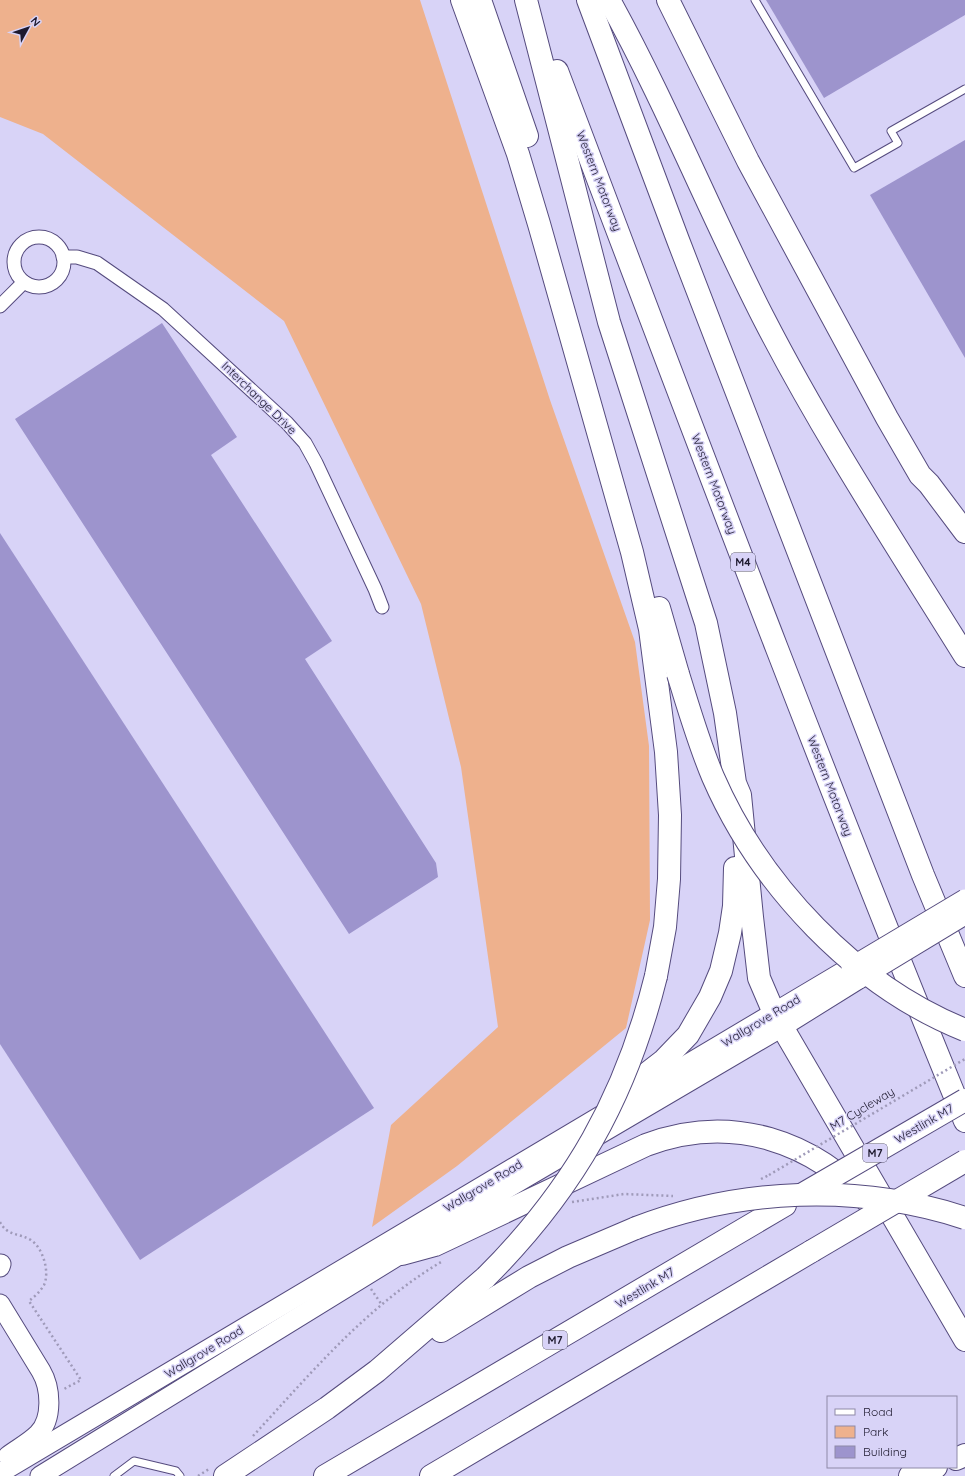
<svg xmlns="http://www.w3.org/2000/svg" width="965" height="1476" font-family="Quicksand,sans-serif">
<rect width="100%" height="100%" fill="#d8d3f7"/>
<polygon fill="#eeb18d" points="0,0 420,0 550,400 635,642 649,746 650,920 626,1028 457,1166 372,1227 391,1125 498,1027 461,767 421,604 284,321 43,134 0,117"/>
<g fill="#9d94cd">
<polygon points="766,0 965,0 965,15 824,98"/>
<polygon points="965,140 965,358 870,195"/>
<polygon points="162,323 237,437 211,455 332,641 305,659 436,863 438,877 349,934 15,419"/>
<polygon points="0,533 374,1108 140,1260 0,1044"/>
</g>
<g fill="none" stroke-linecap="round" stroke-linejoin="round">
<defs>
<g id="service">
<polyline points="755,0 854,168 898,143 891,131 965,89"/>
<polyline points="114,1476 134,1461 176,1471 180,1476"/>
</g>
<g id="minor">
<circle cx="39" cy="262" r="25"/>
<polyline points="63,257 77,257 97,263 163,309 287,423 305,443 316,463 375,589 382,607"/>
<polyline points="0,306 24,282"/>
</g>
<g id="secondary">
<polyline points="0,1267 1,1264"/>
<path d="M0,1304L41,1371C51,1388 53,1419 38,1434C29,1443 17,1449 8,1456"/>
<polyline points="0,1473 851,967"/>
<polyline points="40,1476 508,1188 782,1027 859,979"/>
</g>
<g id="motorway">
<polyline points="462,0 518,154 539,224 632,552 650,629 666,752 670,815 669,879 665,927 656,976"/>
<polyline points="480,0 527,136"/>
<polyline points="526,0 609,322 706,623 725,713 735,783 740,795 752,917 759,978 774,1013 965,1340"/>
<polyline points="588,0 678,240 923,875 965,976"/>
<path d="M609,0C666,103 710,213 763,317C823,434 896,545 965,656"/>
<polyline points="668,0 748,161 887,418 920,475 929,484 965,532"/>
<path d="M557,71C690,422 822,774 965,1121"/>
<polyline points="659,608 678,674"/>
<polyline points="634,1096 641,1078 663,1061 688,1035 710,997 721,971 730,933 734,906 735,868"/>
<path d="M402,1254L435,1245L646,1145C731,1113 814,1140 873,1207"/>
<polyline points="441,1331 529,1277 568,1257 636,1228"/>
<polyline points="956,1459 965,1455"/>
<polyline points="225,1476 327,1408 377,1371 486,1277"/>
<polyline points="325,1476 785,1205"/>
<polyline points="431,1476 812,1251"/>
<polyline points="910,1476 936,1467"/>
</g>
</defs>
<use href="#service" stroke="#554b7e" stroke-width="9"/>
<use href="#minor" stroke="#554b7e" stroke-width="15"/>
<use href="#secondary" stroke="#554b7e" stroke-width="21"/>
<use href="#motorway" stroke="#554b7e" stroke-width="24"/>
<g stroke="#9f9ab9" stroke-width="2.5" stroke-dasharray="2 3" stroke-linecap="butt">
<polyline points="761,1179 769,1175"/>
<polyline points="572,1202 624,1194 673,1196"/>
<path d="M0,1222C7,1236 19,1233 31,1240C43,1248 50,1272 44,1285C40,1292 34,1297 29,1301L81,1380L64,1389"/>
<polyline points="371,1289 382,1305"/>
<path d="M253,1436C311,1373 366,1307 441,1262"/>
<polyline points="198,1476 209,1469"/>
</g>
<use href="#service" stroke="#fff" stroke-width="7"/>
<use href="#minor" stroke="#fff" stroke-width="13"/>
<use href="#secondary" stroke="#fff" stroke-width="19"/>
<use href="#motorway" stroke="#fff" stroke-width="22"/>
<defs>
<g id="secondary-bridge">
<polyline points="851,967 965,899"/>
<polyline points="859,979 965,915"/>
</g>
<g id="motorway-bridge">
<path d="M678,674C689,709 699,744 713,777C760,885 855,986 965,1030"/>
<polyline points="803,1194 965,1100"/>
<path d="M636,1228C740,1188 858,1183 965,1218"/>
<polyline points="812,1251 965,1161"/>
<path d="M486,1277C574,1189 626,1097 656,976"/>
</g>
</defs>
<use href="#secondary-bridge" stroke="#554b7e" stroke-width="21" stroke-linecap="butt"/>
<use href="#motorway-bridge" stroke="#554b7e" stroke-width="24" stroke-linecap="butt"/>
<polyline stroke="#9f9ab9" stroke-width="2.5" stroke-dasharray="2 3" stroke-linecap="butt" points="769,1175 965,1059"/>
<use href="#secondary-bridge" stroke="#fff" stroke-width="19"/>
<use href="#motorway-bridge" stroke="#fff" stroke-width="22"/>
</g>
<g text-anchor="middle" stroke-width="3" stroke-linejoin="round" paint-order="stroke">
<g fill="#d8d3f7" stroke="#56526b" stroke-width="1">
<rect x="731" y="553" width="24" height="18" rx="3"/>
<rect x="863" y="1144" width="24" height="18" rx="3"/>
<rect x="543" y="1331" width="24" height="18" rx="3"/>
</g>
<g font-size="11" font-weight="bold" fill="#1e1a2f">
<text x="743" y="566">M4</text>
<text x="875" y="1157">M7</text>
<text x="555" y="1344">M7</text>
</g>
<g font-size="12" fill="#1e1a2f" stroke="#d8d3f7">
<text transform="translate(599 181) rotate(69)" y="4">Western Motorway</text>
<text transform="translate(259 398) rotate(44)" y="4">Interchange Drive</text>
<text transform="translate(714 484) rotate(69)" y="4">Western Motorway</text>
<text transform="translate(830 786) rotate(69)" y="4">Western Motorway</text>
<text transform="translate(761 1021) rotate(-31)" y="4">Wallgrove Road</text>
<text transform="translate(862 1109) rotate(-31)" y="4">M7 Cycleway</text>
<text transform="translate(924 1124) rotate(-30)" y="4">Westlink M7</text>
<text transform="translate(483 1186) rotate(-31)" y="4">Wallgrove Road</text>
<text transform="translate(645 1288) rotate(-31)" y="4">Westlink M7</text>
<text transform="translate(204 1352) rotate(-31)" y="4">Wallgrove Road</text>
</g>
</g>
<rect x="827" y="1396" width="130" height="72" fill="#d8d3f7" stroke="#8e89a7"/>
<rect x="835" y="1409" width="20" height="6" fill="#ffffff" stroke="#8e89a7"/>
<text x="863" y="1416" font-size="12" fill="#1e1a2f">Road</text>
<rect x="835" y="1426" width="20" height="12" fill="#eeb18d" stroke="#8e89a7"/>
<text x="863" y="1436" font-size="12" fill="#1e1a2f">Park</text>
<rect x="835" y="1446" width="20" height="12" fill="#9d94cd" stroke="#8e89a7"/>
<text x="863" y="1456" font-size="12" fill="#1e1a2f">Building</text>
<g transform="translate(28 28) rotate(50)" stroke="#d8d3f7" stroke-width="3" paint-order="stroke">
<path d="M0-3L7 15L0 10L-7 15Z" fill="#1e1a2f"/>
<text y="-6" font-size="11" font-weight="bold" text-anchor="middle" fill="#1e1a2f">N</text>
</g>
</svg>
